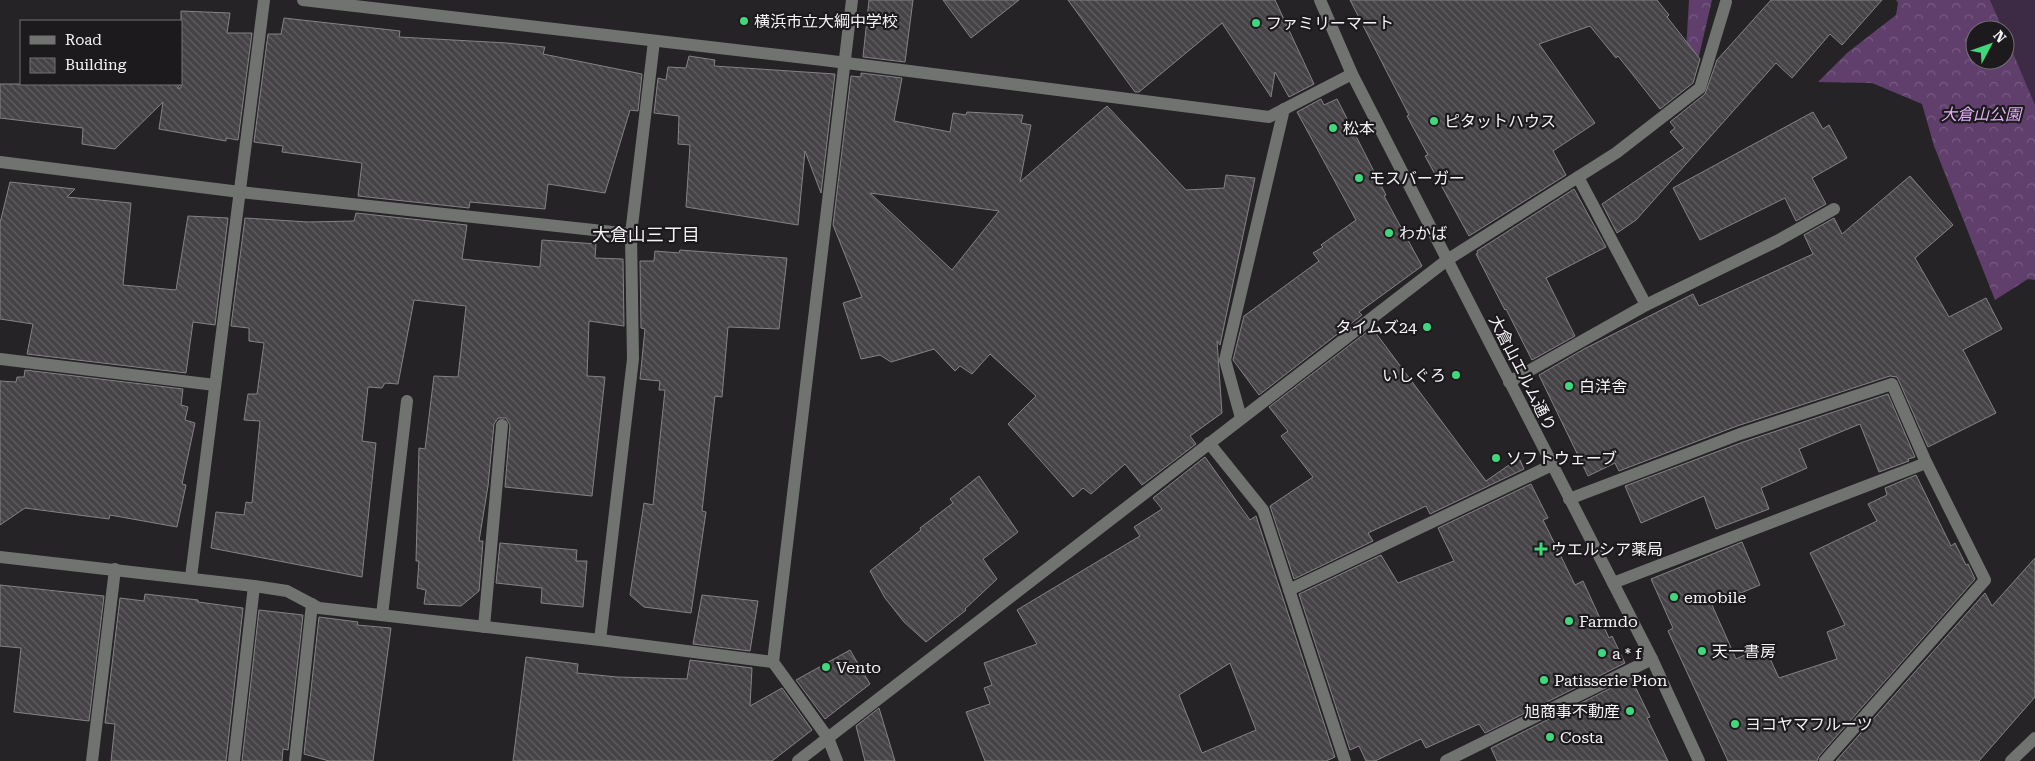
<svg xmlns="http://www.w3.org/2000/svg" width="2035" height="761" font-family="'Roboto Serif','Noto Sans JP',serif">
<defs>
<pattern id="forest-crowns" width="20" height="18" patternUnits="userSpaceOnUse" patternTransform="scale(1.25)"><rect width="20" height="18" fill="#603f6c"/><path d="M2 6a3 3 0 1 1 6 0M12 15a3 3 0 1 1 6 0" fill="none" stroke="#775b82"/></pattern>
<pattern id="building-back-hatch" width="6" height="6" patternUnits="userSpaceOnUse" patternTransform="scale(1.25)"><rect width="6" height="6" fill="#464347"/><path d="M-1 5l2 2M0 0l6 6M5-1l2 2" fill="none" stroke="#615f62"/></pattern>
</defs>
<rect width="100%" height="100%" fill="#262327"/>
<g fill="url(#forest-crowns)" fill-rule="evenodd">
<polygon points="1689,0 1712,0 1695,73 1685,68"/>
<path d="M1896,0H2035V280L2028,279L1995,300L1934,146L1922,104L1872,83L1818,82L1847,53L1896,15L1898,3ZM1975,30H2005V60H1975Z"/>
</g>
<polygon fill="#3d2a44" points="1990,0 2035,0 2035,105 2005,34 2005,30 2003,30"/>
<g fill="url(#building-back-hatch)" stroke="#858286" fill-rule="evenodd">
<polygon points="869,0 913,0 905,62 863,57"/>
<polygon points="943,0 1019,0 971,38"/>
<polygon points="1068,0 1275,0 1314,84 1289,97 1275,72 1271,97 1222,23 1139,92 1135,92"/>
<polygon points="1350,0 1657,0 1669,15 1667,17 1700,59 1693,83 1660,109 1618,56 1616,58 1590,26 1539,44 1595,123 1553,151 1566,175 1469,236 1425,156 1428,155 1407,116 1409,115"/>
<polygon points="1771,0 1882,0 1842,45 1830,34 1792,78 1776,63 1636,220 1617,233 1602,204 1684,148 1670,132 1675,128 1670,122 1705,94 1717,60"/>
<polygon points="181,11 230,13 227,33 252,33 238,140 226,138 226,141 159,129 163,102 115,149 82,144 83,128 0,118 0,84 181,84 177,88 181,88"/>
<polygon points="284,18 400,31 399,37 507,43 545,47 543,54 642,74 638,111 630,110 605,193 548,184 545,209 470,202 469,208 358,196 362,163 282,152 283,146 254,142 268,34 281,34"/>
<polygon points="689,56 715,60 714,66 835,74 821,193 805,151 798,225 686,207 690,145 678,144 679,116 654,113 658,78 666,80 668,67 686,68"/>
<path d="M861,73L902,78L894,121L950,132L953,113L966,115L967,112L1023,115L1021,123L1031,125L1020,182L1107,106L1186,190L1224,188L1226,175L1255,178L1220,345L1217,341L1222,413L1190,436L1196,444L1142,485L1125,464L1091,494L1083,488L1073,497L1008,424L1036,396L990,354L972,374L960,366L955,371L934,349L891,362L880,355L861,359L843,303L862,297L833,225L851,76L861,77ZM870,193L999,211L952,270Z"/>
<polygon points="1321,99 1324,105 1337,99 1386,195 1384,196 1422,266 1359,312 1362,315 1259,395 1233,360 1244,316 1319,261 1313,253 1323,247 1321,245 1356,220 1297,112"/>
<polygon points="1813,112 1823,129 1829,125 1847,158 1812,178 1826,204 1796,221 1785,198 1700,240 1673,188"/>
<polygon points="1910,176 1953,225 1915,258 1949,317 1986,298 2002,329 1963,350 1996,413 1928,447 1899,381 1897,377 1890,376 1737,426 1619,471 1615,463 1588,476 1539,375 1584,349 1693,294 1699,306 1813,254 1804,235 1834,218 1842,234"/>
<polygon points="10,182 75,189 67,197 131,203 123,285 176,290 188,216 228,218 215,325 193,322 186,373 27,354 33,324 0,319 0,223"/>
<polygon points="1574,189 1606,247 1546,278 1575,336 1532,360 1506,309 1505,310 1476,254 1478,253 1477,251"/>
<polygon points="356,213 467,225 462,259 540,267 542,240 596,244 595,258 623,259 624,326 589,321 587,376 605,377 592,496 505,487 510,425 506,418 498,418 494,424 488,486 479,541 483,541 479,591 461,606 424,604 426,590 417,588 419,561 416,561 419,448 425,449 434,376 458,377 466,306 414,300 398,384 385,383 382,388 368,387 362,441 376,443 362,577 211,548 216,512 244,515 246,502 252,503 260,421 244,420 248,394 257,394 264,343 249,341 249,328 231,326 245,218 308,222 354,221"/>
<polygon points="680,250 787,258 779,329 728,327 722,397 715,396 702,511 706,512 691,613 644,607 630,595 644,503 653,505 665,390 659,390 660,381 640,379 645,329 641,328 640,261 654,261 655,251 679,253"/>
<polygon points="1372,328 1486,481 1519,458 1524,469 1430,514 1426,506 1368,533 1373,541 1294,579 1270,506 1313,477 1281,436 1288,431 1269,407"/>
<polygon points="25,370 183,389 181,405 188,407 185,420 195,423 182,484 186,485 177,527 110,515 109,519 25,508 0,525 0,381 16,382 17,377 24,377"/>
<polygon points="1888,394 1915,457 1908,459 1909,461 1879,472 1860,424 1799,449 1807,468 1761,488 1769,509 1716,529 1704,496 1641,523 1625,486 1743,442"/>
<path d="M1205,457L1250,520L1256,516L1335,757L1326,761H985L966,712L990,704L984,688L992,685L984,663L1037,644L1017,610L1140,536L1134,527L1162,509L1153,498ZM1230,663L1256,730L1202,753L1179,695Z"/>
<polygon points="1916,475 1951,546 1955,543 1966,565 1968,564 1975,579 1819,756 1817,761 1728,761 1668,631 1673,628 1651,579 1742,542 1760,585 1712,605 1736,659 1764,646 1779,678 1837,659 1827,632 1845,625 1810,553 1877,521 1868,504 1887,495 1885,488"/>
<polygon points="979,476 1018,532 983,559 997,579 965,609 966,610 926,642 904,622 885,598 870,571 921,530 920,528 953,503 950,499"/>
<polygon points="1531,484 1548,518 1543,520 1575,585 1583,581 1609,638 1612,636 1625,663 1485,733 1479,724 1426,748 1421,739 1375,761 1366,761 1359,746 1350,750 1299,594 1381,555 1398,583 1454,561 1438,528"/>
<polygon points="500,543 577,550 576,561 587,561 583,607 541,603 542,588 496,583"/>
<polygon points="2035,558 2035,697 1979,761 1836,761 1985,593 1992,606"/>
<polygon points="0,585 104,596 89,721 14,712 21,648 0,646"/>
<polygon points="145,594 198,600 198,602 243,608 226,761 111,761 115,724 105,723 120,598 144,601"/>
<polygon points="702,595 758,601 750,651 693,644"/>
<polygon points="259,610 303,615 288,750 283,749 282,761 242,761"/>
<polygon points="319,617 358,622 357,625 391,628 373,761 329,761 304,754"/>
<polygon points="850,650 870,684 825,719 796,680"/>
<polygon points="526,657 578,664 577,673 617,677 687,679 690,660 752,668 750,706 782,688 812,730 772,761 513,761"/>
<polygon points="1631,678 1650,717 1647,718 1668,761 1497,761 1491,748"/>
<polygon points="879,708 895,761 865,761 856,726"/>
</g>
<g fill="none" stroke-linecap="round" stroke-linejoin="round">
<g stroke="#717371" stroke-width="12">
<polyline points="303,0 823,60 1269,117 1352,74"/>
<polyline points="1320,0 1352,74 1652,659 1699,761"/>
<polyline points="0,162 240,192 631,234"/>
<polyline points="1578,177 1646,305"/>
<polyline points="0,359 215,385"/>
<polyline points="1509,382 1646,305 1777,241 1834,209"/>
<polyline points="1241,418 1225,360 1284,109"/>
<polyline points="1209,443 1263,510 1345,761"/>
<polyline points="1569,499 1740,434 1892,384 1925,460 1985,580 1825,761"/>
<polyline points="0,557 254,586 287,591 319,608 600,640 773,662"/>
<polyline points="191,577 264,0"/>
<polyline points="1613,583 1926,463"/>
<polyline points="1289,590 1552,465"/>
<polyline points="382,615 407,401"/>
<polyline points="484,627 502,425"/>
<polyline points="600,640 633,359 631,234 654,41"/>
<polyline points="92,761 115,569"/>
<polyline points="234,761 254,586"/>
<polyline points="295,761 312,604"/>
<polyline points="798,761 1447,260 1616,153 1700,88 1726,2"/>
<polyline points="837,761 828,738 773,662 852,0"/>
<polyline points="1446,761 1652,659"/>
<polyline points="2011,761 2035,738"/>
</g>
</g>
<g fill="#41d77c" stroke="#1c1a1d" stroke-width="2">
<circle cx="744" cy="21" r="5"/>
<circle cx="1256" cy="23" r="5"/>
<circle cx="1434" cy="121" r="5"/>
<circle cx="1333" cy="128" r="5"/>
<circle cx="1359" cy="178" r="5"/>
<circle cx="1389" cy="233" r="5"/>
<circle cx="1427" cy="327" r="5"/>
<circle cx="1456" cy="375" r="5"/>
<circle cx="1569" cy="386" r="5"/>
<circle cx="1496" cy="458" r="5"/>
<path d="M1538.5 541.5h5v5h5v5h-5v5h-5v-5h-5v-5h5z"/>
<circle cx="1674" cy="597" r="5"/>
<circle cx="1569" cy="621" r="5"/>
<circle cx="1702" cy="651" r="5"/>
<circle cx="1602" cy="653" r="5"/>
<circle cx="826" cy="667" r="5"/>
<circle cx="1544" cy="680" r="5"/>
<circle cx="1630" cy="711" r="5"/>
<circle cx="1735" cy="724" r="5"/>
<circle cx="1550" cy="737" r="5"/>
</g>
<g text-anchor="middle" stroke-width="4.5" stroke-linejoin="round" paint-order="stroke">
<g font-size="16" fill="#f5f3f6" stroke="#1c1a1d" text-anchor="start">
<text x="754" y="27">横浜市立大綱中学校</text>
<text x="1266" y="29">ファミリーマート</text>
<text x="1444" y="127">ピタットハウス</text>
<text x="1343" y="134">松本</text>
<text x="1369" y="184">モスバーガー</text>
<text x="1399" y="239">わかば</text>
<text x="1417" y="333" text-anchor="end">タイムズ24</text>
<text x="1446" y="381" text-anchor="end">いしぐろ</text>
<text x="1579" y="392">白洋舎</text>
<text x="1506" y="464">ソフトウェーブ</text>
<text x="1551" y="555">ウエルシア薬局</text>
<text x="1684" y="603">emobile</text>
<text x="1579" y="627">Farmdo</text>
<text x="1712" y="657">天一書房</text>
<text x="1612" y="659">a * f</text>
<text x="836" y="673">Vento</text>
<text x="1554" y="686">Patisserie Pion</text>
<text x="1620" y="717" text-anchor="end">旭商事不動産</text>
<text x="1745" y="730">ヨコヤマフルーツ</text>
<text x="1560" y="743">Costa</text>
</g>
<g font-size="16" font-style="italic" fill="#e4b0f8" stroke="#1c1a1d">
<text x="1981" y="120">大倉山公園</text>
</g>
<g font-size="16" fill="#f5f3f6" stroke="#1c1a1d">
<text transform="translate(1523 373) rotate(63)" y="6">大倉山エルム通り</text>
</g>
<g font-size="18" fill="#f5f3f6" stroke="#1c1a1d">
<text x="646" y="241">大倉山三丁目</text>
</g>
</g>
<rect x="20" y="20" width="162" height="65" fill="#1c1a1d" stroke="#737174"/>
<rect x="30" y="36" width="25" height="8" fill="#717371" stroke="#737174"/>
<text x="65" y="45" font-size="15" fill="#f5f3f6">Road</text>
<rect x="30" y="58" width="25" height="15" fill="url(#building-back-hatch)" stroke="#737174"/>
<text x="65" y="70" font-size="15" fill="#f5f3f6">Building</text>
<g transform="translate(1990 45) rotate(49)"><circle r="24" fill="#1c1a1d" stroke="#737174"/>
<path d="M0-4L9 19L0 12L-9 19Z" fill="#41d77c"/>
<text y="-8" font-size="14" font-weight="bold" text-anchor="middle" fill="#f5f3f6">N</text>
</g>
</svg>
